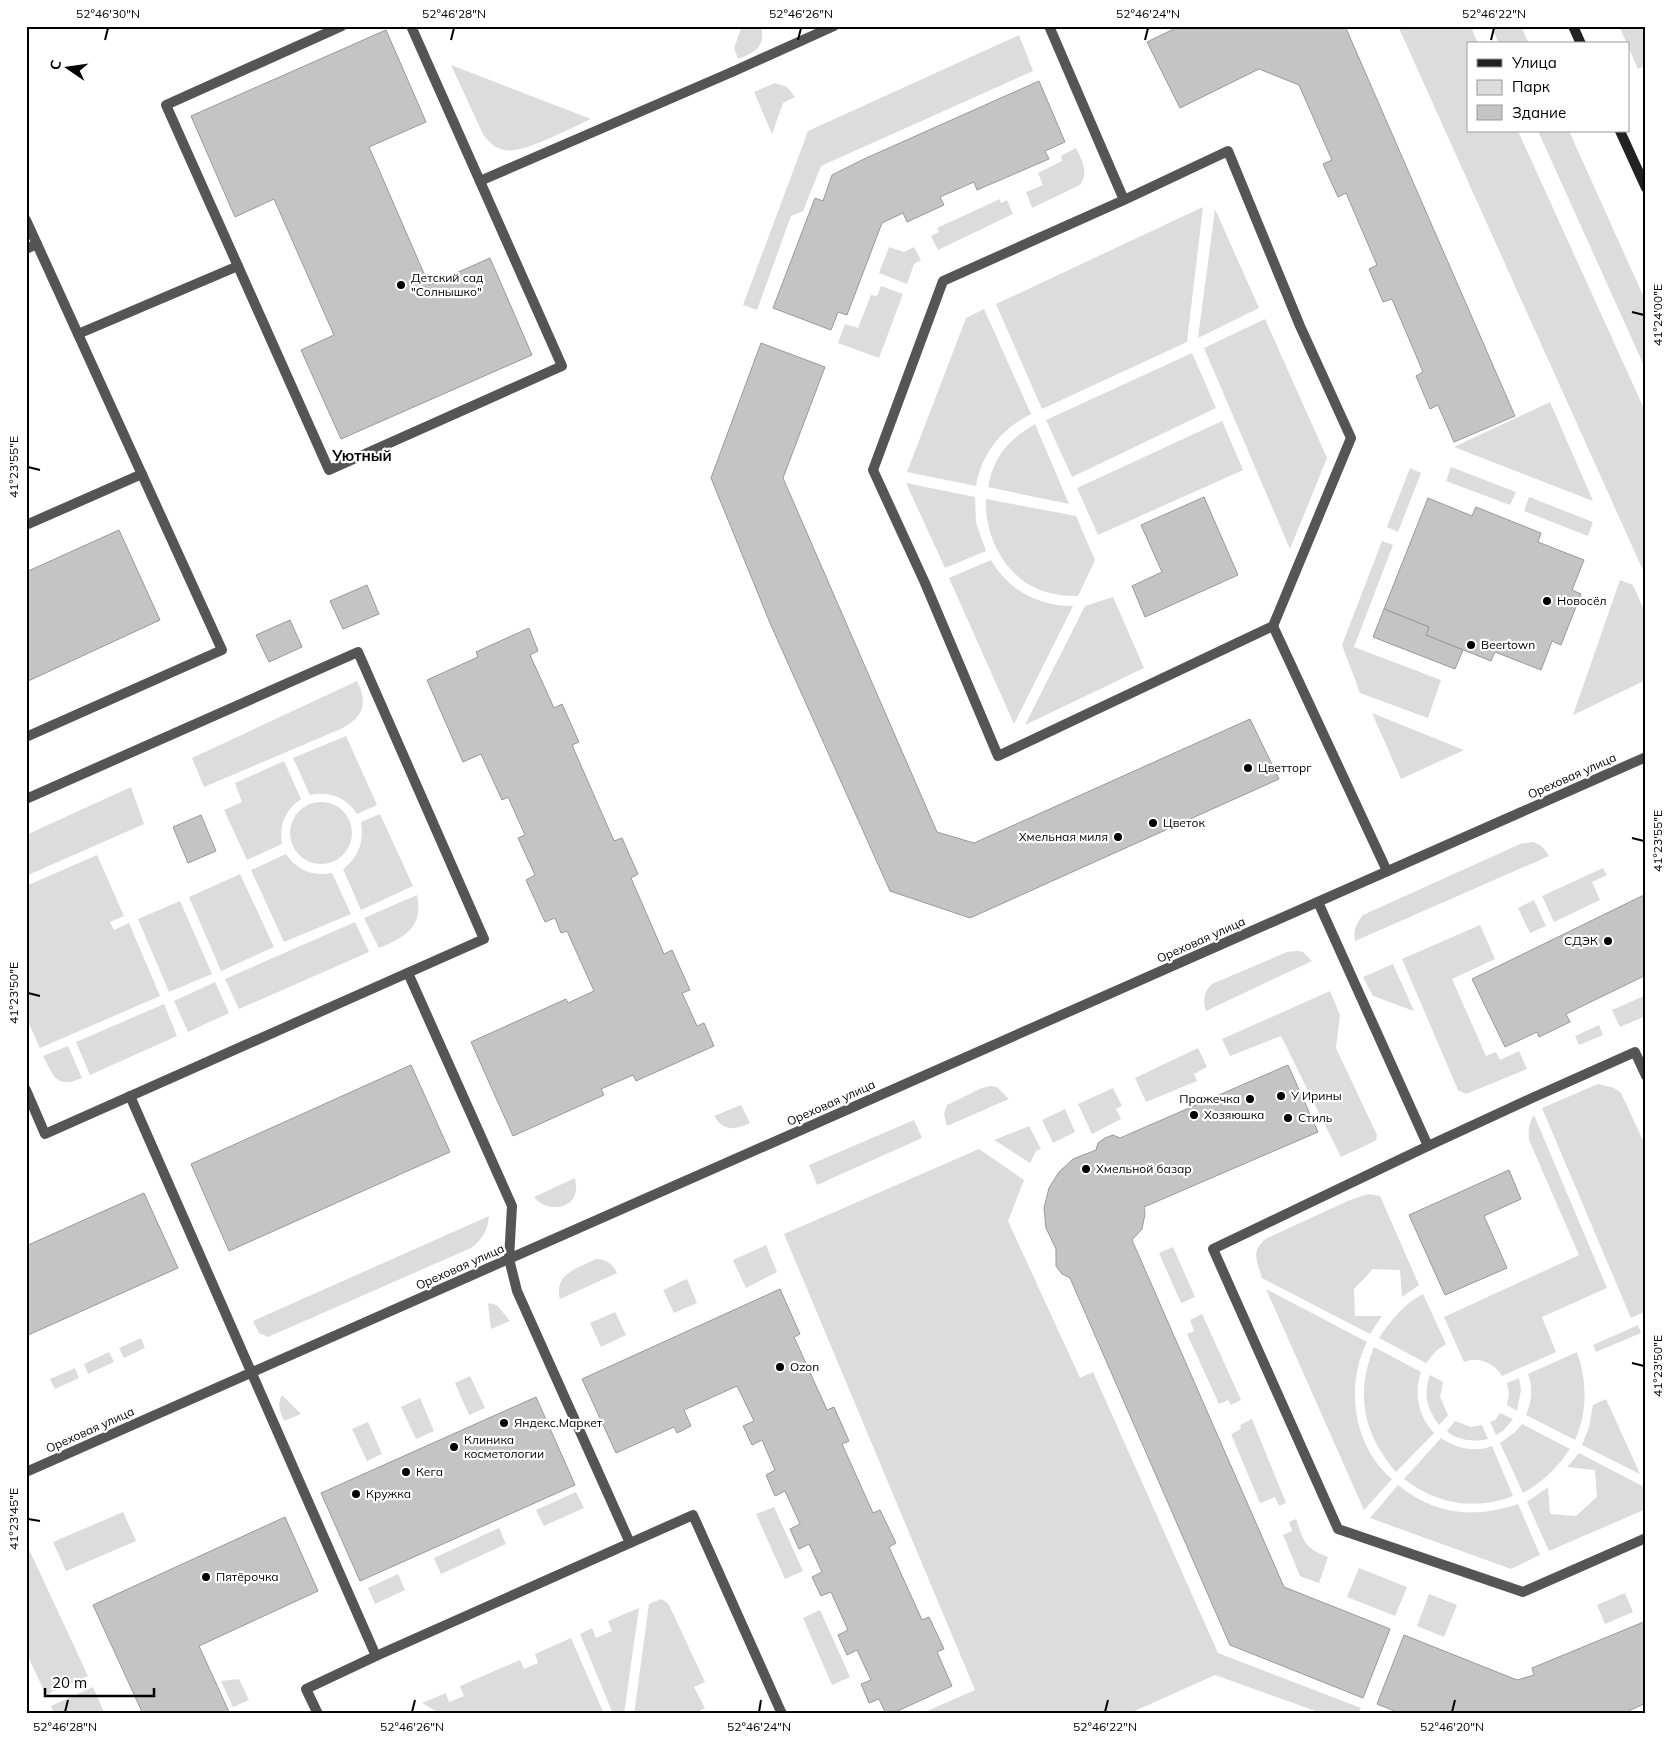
<svg xmlns="http://www.w3.org/2000/svg" width="1672" height="1740" font-family="Mulish,sans-serif">
<rect width="100%" height="100%" fill="#fff"/>
<g fill="#dcdcdc">
<path d="M742,26H761C766,47 755,52 738,59L734,48Z"/>
<polygon points="1398,26 1471,26 1478,44 1468,44 1468,131 1518,131 1646,413 1646,577"/>
<polygon points="1491,26 1521,26 1529,44 1499,44"/>
<polygon points="1619,26 1646,26 1646,65 1638,69"/>
<polygon points="1019,35 1033,71 821,166 803,211 791,216 757,310 743,305 808,131"/>
<path d="M451,65L591,119C572,127 524,154 505,150C494,148 489,142 483,134Z"/>
<polygon points="775,83 787,87 795,97 783,103 772,134 754,92"/>
<polygon points="1538,131 1569,131 1646,302 1646,370"/>
<path d="M1076,148C1082,160 1089,173 1080,185L1032,208L1026,192L1043,185L1038,173L1062,161L1061,156Z"/>
<polygon points="1000,199 1001,203 1007,200 1013,214 938,250 931,236 939,232 937,228"/>
<polygon points="1203,207 1187,342 1042,409 996,304"/>
<polygon points="1215,209 1259,308 1198,338"/>
<polygon points="889,247 904,252 914,247 921,260 914,264 907,284 879,273"/>
<polygon points="881,286 903,294 879,358 838,343 845,324 858,328 871,295 877,296"/>
<path d="M984,309L1031,414C1001,429 982,453 976,486L907,472L966,318Z"/>
<polygon points="1265,319 1327,458 1290,549 1204,348"/>
<polygon points="1192,353 1216,408 1072,477 1046,420"/>
<polygon points="1550,402 1593,501 1454,447"/>
<polygon points="1222,421 1243,470 1098,535 1077,488"/>
<path d="M1035,424L1069,504L988,487C994,456 1008,440 1035,424Z"/>
<polygon points="1451,467 1516,492 1510,505 1446,481"/>
<polygon points="1410,468 1421,473 1398,532 1387,527"/>
<polygon points="906,483 975,497 976,523 986,551 945,568"/>
<polygon points="1529,497 1593,522 1588,536 1524,511"/>
<path d="M986,499L1076,516L1095,560L1078,596C1066,596 1054,595 1043,591C1006,579 984,536 986,499Z"/>
<polygon points="1382,541 1393,545 1354,647 1441,680 1428,718 1360,693 1342,645"/>
<path d="M991,560C1009,591 1039,606 1073,606L1014,724L949,578Z"/>
<polygon points="1620,580 1633,585 1646,615 1646,680 1573,715"/>
<polygon points="1113,597 1144,668 1025,725 1085,606"/>
<path d="M357,681C368,703 364,716 343,728L204,787L192,758Z"/>
<polygon points="1372,713 1464,750 1401,779"/>
<path d="M346,736L377,805L357,814C346,797 329,791 310,795L293,758Z"/>
<path d="M284,761L301,799C285,810 279,825 282,844L247,860L224,810L242,802L235,783Z"/>
<polygon points="131,787 144,824 26,876 26,835"/>
<circle cx="321" cy="833" r="31"/>
<path d="M380,814L413,886L361,910L343,869C359,857 364,842 361,822Z"/>
<path d="M1532,842C1541,844 1544,848 1549,856L1355,941C1353,931 1356,923 1363,915L1520,844Z"/>
<path d="M286,854C297,870 313,877 332,873L351,914L284,942L251,870Z"/>
<polygon points="97,855 124,916 110,922 114,930 129,923 160,996 40,1048 26,1017 26,886"/>
<polygon points="1603,868 1607,875 1592,882 1600,900 1554,922 1542,896"/>
<polygon points="240,874 274,947 221,971 189,897"/>
<path d="M417,895C424,927 404,938 379,948L364,918Z"/>
<polygon points="1534,900 1546,926 1530,933 1518,908"/>
<polygon points="180,901 212,974 169,992 138,919"/>
<polygon points="355,922 369,952 239,1009 225,979"/>
<polygon points="1480,925 1495,959 1452,979 1486,1056 1496,1052 1500,1060 1519,1051 1527,1069 1466,1094 1458,1090 1402,959"/>
<path d="M1298,951L1303,952L1312,961L1206,1011C1203,1001 1203,992 1212,984L1287,952Z"/>
<polygon points="1393,964 1414,1011 1373,996 1363,977"/>
<polygon points="215,982 229,1013 188,1032 174,1001"/>
<polygon points="1330,991 1340,1015 1336,1048 1377,1135 1376,1140 1371,1143 1341,1157 1281,1036 1230,1056 1222,1039"/>
<polygon points="1646,995 1646,1016 1620,1027 1612,1010"/>
<polygon points="164,1004 177,1036 90,1075 76,1042"/>
<polygon points="1599,1025 1603,1035 1579,1045 1575,1036"/>
<path d="M68,1046L82,1078C57,1089 54,1077 43,1056Z"/>
<polygon points="1198,1048 1207,1067 1194,1074 1197,1081 1146,1102 1135,1078"/>
<polygon points="1598,1084 1614,1088 1621,1093 1646,1147 1646,1311 1631,1318 1542,1108"/>
<polygon points="990,1086 997,1087 1009,1099 947,1126 944,1114 947,1105 982,1088"/>
<polygon points="1113,1088 1122,1106 1116,1109 1121,1119 1092,1134 1078,1104"/>
<path d="M741,1105L750,1123C734,1130 725,1132 714,1116Z"/>
<polygon points="1065,1109 1075,1132 1053,1143 1042,1120"/>
<path d="M1534,1115L1607,1288L1542,1317L1556,1352L1502,1376C1494,1363 1478,1356 1464,1362L1444,1317L1579,1255L1529,1140C1528,1130 1529,1123 1534,1115Z"/>
<polygon points="914,1120 922,1138 817,1185 809,1165"/>
<polygon points="1029,1126 1041,1149 1036,1151 1030,1163 994,1140"/>
<polygon points="979,1149 1024,1180 1008,1221 1080,1378 1093,1372 1218,1653 1361,1708 1358,1714 1324,1714 1215,1675 1128,1714 920,1714 975,1690 784,1234"/>
<path d="M575,1178C575,1181 577,1186 576,1190C573,1212 544,1211 534,1197Z"/>
<path d="M1368,1194L1380,1196L1419,1285L1402,1297L1400,1270L1373,1269L1354,1289L1355,1316H1382L1370,1334L1262,1278C1257,1261 1250,1251 1267,1238L1350,1200Z"/>
<path d="M489,1216C488,1230 482,1240 471,1248L268,1337L259,1333L253,1321Z"/>
<polygon points="766,1245 777,1272 746,1288 733,1260"/>
<polygon points="1173,1247 1195,1297 1181,1303 1159,1253"/>
<path d="M596,1259C606,1259 613,1264 617,1273L560,1299C553,1274 578,1268 596,1259Z"/>
<polygon points="687,1279 697,1303 674,1313 663,1290"/>
<path d="M1266,1289L1367,1342C1345,1386 1353,1446 1392,1479L1364,1510Z"/>
<path d="M1423,1294L1446,1344L1436,1351L1426,1363L1379,1338C1391,1320 1404,1304 1423,1294Z"/>
<polygon points="488,1303 497,1305 510,1321 491,1329"/>
<polygon points="615,1312 626,1335 601,1347 590,1323"/>
<polygon points="1202,1314 1241,1400 1231,1405 1228,1400 1219,1404 1187,1334 1194,1331 1190,1320"/>
<polygon points="1638,1325 1641,1333 1596,1352 1593,1345"/>
<polygon points="141,1338 145,1348 124,1358 119,1348"/>
<path d="M1374,1347L1421,1372C1414,1393 1418,1416 1434,1433L1396,1472C1363,1433 1355,1394 1374,1347Z"/>
<polygon points="109,1352 114,1362 88,1374 84,1364"/>
<path d="M1577,1352C1587,1381 1588,1412 1575,1440L1526,1415C1532,1401 1533,1388 1528,1374Z"/>
<polygon points="75,1368 79,1378 55,1389 50,1379"/>
<path d="M1430,1375L1443,1382L1440,1397L1448,1415L1439,1425C1427,1409 1423,1394 1430,1375Z"/>
<polygon points="470,1376 485,1408 469,1415 455,1383"/>
<polygon points="1519,1378 1521,1390 1517,1411 1507,1405 1509,1394 1507,1383"/>
<path d="M282,1395L301,1414L284,1421C280,1411 277,1405 282,1395Z"/>
<polygon points="420,1398 434,1431 416,1439 401,1407"/>
<polygon points="1606,1399 1640,1474 1582,1445 1589,1427 1593,1405"/>
<polygon points="1500,1413 1513,1419 1503,1431 1496,1435 1490,1422 1495,1420"/>
<polygon points="1252,1419 1286,1503 1279,1506 1275,1497 1260,1503 1231,1434 1241,1429 1240,1425"/>
<path d="M1455,1421L1471,1427L1482,1425L1488,1439C1475,1442 1457,1441 1447,1431Z"/>
<polygon points="368,1422 382,1454 367,1461 352,1429"/>
<path d="M1522,1424L1570,1449C1557,1468 1543,1482 1523,1493L1500,1443L1515,1432Z"/>
<path d="M1441,1438C1455,1448 1475,1453 1492,1446L1513,1496C1475,1511 1436,1504 1404,1479Z"/>
<polygon points="1579,1453 1646,1488 1646,1509 1549,1551 1527,1502 1548,1487 1550,1514 1576,1516 1597,1497 1595,1470 1567,1467"/>
<path d="M1398,1485C1435,1515 1473,1519 1518,1504L1540,1555L1511,1569L1370,1518Z"/>
<polygon points="576,1492 584,1508 544,1526 536,1510"/>
<polygon points="774,1507 803,1571 785,1579 756,1514"/>
<polygon points="123,1512 136,1541 66,1571 53,1542"/>
<path d="M1296,1519C1305,1543 1303,1547 1328,1557L1319,1583L1300,1576L1283,1535L1292,1531L1289,1522Z"/>
<polygon points="499,1528 506,1544 441,1574 434,1558"/>
<polygon points="26,1543 88,1676 46,1695 26,1652"/>
<polygon points="1359,1568 1407,1587 1395,1616 1347,1597"/>
<polygon points="398,1574 405,1590 375,1604 368,1588"/>
<polygon points="1625,1593 1633,1612 1605,1624 1597,1605"/>
<polygon points="1429,1594 1457,1605 1444,1637 1417,1626"/>
<polygon points="661,1599 665,1601 669,1605 705,1682 694,1687 705,1708 693,1714 634,1714 649,1604"/>
<polygon points="639,1608 624,1714 613,1714 580,1634 592,1628 596,1638 612,1631 608,1621"/>
<polygon points="820,1610 850,1677 832,1685 803,1618"/>
<polygon points="571,1638 604,1714 441,1714 422,1703 446,1693 449,1702 464,1696 460,1686 520,1660 524,1669 538,1663 535,1654"/>
<polygon points="239,1679 249,1700 233,1707 221,1681"/>
<polygon points="93,1687 105,1714 54,1714 51,1706"/>
</g>
<g fill="#c4c4c4" stroke="#999">
<polygon points="1180,26 1345,26 1515,416 1454,442 1438,405 1430,409 1416,376 1423,372 1392,299 1383,302 1369,269 1377,265 1346,193 1338,197 1323,164 1332,160 1299,85 1259,69 1180,108 1147,42"/>
<polygon points="386,30 426,122 369,147 429,285 490,258 532,355 341,439 301,350 334,335 274,199 235,217 191,116"/>
<polygon points="1039,81 1065,142 1045,151 1049,159 977,190 974,182 940,197 944,205 907,222 903,213 882,223 847,315 838,312 831,330 773,308 815,198 823,201 832,175 864,159"/>
<polygon points="761,343 825,367 783,478 937,832 974,843 1250,719 1279,779 970,918 890,891 770,623 711,478"/>
<polygon points="1204,497 1238,575 1145,617 1132,586 1162,572 1141,525"/>
<polygon points="1428,498 1472,516 1476,507 1541,533 1538,542 1584,560 1572,590 1581,594 1561,645 1552,641 1541,670 1495,652 1491,661 1426,635 1429,627 1384,609"/>
<polygon points="119,530 160,620 26,682 26,572"/>
<polygon points="367,585 379,614 343,629 330,601"/>
<polygon points="1384,609 1429,627 1426,635 1463,650 1455,669 1373,637"/>
<polygon points="290,620 302,647 269,662 256,635"/>
<polygon points="529,628 538,651 530,655 554,708 562,704 579,742 572,745 614,841 622,838 638,874 631,878 664,954 672,950 690,990 682,993 697,1026 704,1023 714,1046 636,1081 633,1075 601,1089 604,1095 513,1136 471,1042 566,999 568,1003 594,991 567,931 561,933 555,918 545,922 526,880 535,875 518,838 525,835 508,797 502,800 481,754 463,762 427,680 478,657 476,652"/>
<polygon points="201,815 216,851 188,863 173,827"/>
<polygon points="1646,894 1646,975 1566,1014 1570,1022 1539,1037 1537,1032 1505,1047 1472,979"/>
<polygon points="411,1065 450,1152 229,1251 191,1164"/>
<polygon points="1288,1065 1318,1132 1144,1207 1145,1214 1142,1229 1132,1240 1284,1587 1390,1629 1363,1698 1230,1645 1070,1278 1062,1274 1056,1266 1056,1249 1046,1228 1044,1208 1049,1188 1059,1172 1073,1159 1096,1150 1098,1143 1105,1138 1113,1135 1120,1138"/>
<polygon points="1509,1170 1521,1199 1484,1216 1507,1268 1445,1295 1409,1215"/>
<polygon points="144,1193 178,1268 26,1336 26,1246"/>
<polygon points="780,1289 800,1334 794,1337 827,1410 834,1407 849,1441 842,1444 873,1513 880,1510 896,1543 889,1547 922,1620 929,1617 944,1649 937,1652 952,1686 891,1714 886,1714 879,1699 869,1703 861,1684 871,1680 857,1650 847,1655 838,1635 848,1630 831,1592 821,1596 812,1577 822,1572 809,1544 799,1549 790,1529 800,1524 785,1491 775,1496 766,1475 775,1470 762,1440 752,1445 743,1426 754,1421 737,1386 684,1410 691,1426 677,1433 674,1427 616,1453 582,1379"/>
<polygon points="536,1397 575,1485 360,1581 321,1493"/>
<polygon points="285,1517 318,1591 199,1646 230,1714 143,1714 93,1605"/>
<polygon points="1646,1621 1646,1703 1622,1714 1402,1714 1377,1704 1404,1635 1517,1680 1534,1675 1532,1668"/>
</g>
<g fill="none" stroke-linecap="round" stroke-linejoin="round">
<g stroke="#555" stroke-width="10">
<polyline points="342,26 166,105 329,470 562,366 411,26"/>
<polyline points="1049,26 1124,200 943,281 873,470 925,583 998,756 1273,626 1351,438 1300,326 1228,151 1124,200"/>
<polyline points="480,181 732,72"/>
<polyline points="26,220 222,650 26,737"/>
<polyline points="26,249 37,244"/>
<polyline points="78,334 238,266"/>
<polyline points="26,525 142,474"/>
<polyline points="1273,626 1387,871"/>
<polyline points="26,799 358,652 484,939 45,1134 26,1090"/>
<polyline points="1318,902 1428,1146 1532,1098 1635,1052 1646,1076"/>
<polyline points="408,973 512,1206 509,1259 517,1291 630,1543 693,1515 782,1714"/>
<polyline points="130,1096 376,1656 306,1689 318,1714"/>
<polyline points="1428,1146 1213,1249 1338,1529 1523,1592 1646,1538"/>
<polyline points="376,1656 630,1543"/>
</g>
<g stroke="#555" stroke-width="10">
<polyline points="732,72 834,26"/>
<polyline points="26,1472 1646,757"/>
</g>
<g stroke="#222" stroke-width="10">
<polyline points="1573,26 1581,44"/>
<polyline points="1620,131 1646,188"/>
</g>
</g>
<path fill="none" stroke="#000" stroke-width="2" d="M105,40L108,28M451,40L454,28M798,40L801,28M1145,40L1148,28M1491,40L1494,28M1632,312L1644,315M28,467L40,470M1632,838L1644,841M28,993L40,996M1632,1363L1644,1366M28,1519L40,1521M65,1712L68,1700M412,1712L415,1700M759,1712L761,1700M1105,1712L1108,1700M1452,1712L1455,1700"/>
<g fill="#000" stroke="#fff" stroke-width="2">
<circle cx="401" cy="285" r="5"/>
<circle cx="1547" cy="601" r="5"/>
<circle cx="1471" cy="645" r="5"/>
<circle cx="1248" cy="768" r="5"/>
<circle cx="1153" cy="823" r="5"/>
<circle cx="1118" cy="837" r="5"/>
<circle cx="1608" cy="941" r="5"/>
<circle cx="1281" cy="1096" r="5"/>
<circle cx="1250" cy="1099" r="5"/>
<circle cx="1194" cy="1115" r="5"/>
<circle cx="1288" cy="1118" r="5"/>
<circle cx="1086" cy="1169" r="5"/>
<circle cx="780" cy="1367" r="5"/>
<circle cx="504" cy="1423" r="5"/>
<circle cx="454" cy="1447" r="5"/>
<circle cx="406" cy="1472" r="5"/>
<circle cx="356" cy="1494" r="5"/>
<circle cx="206" cy="1577" r="5"/>
</g>
<g text-anchor="middle" stroke-width="4.5" stroke-linejoin="round" paint-order="stroke">
<g font-size="12" fill="#000" stroke="#fff" text-anchor="start">
<text x="411" y="282">Детский сад<tspan x="411" dy="14">"Солнышко"</tspan></text>
<text x="1557" y="605">Новосёл</text>
<text x="1481" y="649">Beertown</text>
<text x="1258" y="772">Цветторг</text>
<text x="1163" y="827">Цветок</text>
<text x="1108" y="841" text-anchor="end">Хмельная миля</text>
<text x="1598" y="945" text-anchor="end">СДЭК</text>
<text x="1291" y="1100">У Ирины</text>
<text x="1240" y="1103" text-anchor="end">Пражечка</text>
<text x="1204" y="1119">Хозяюшка</text>
<text x="1298" y="1122">Стиль</text>
<text x="1096" y="1173">Хмельной базар</text>
<text x="790" y="1371">Ozon</text>
<text x="514" y="1427">Яндекс.Маркет</text>
<text x="464" y="1444">Клиника<tspan x="464" dy="14">косметологии</tspan></text>
<text x="416" y="1476">Кега</text>
<text x="366" y="1498">Кружка</text>
<text x="216" y="1581">Пятёрочка</text>
</g>
<g font-size="12" fill="#000" stroke="#fff">
<text transform="translate(1572 776) rotate(-24)" y="4">Ореховая улица</text>
<text transform="translate(1201 940) rotate(-24)" y="4">Ореховая улица</text>
<text transform="translate(831 1103) rotate(-24)" y="4">Ореховая улица</text>
<text transform="translate(460 1267) rotate(-24)" y="4">Ореховая улица</text>
<text transform="translate(90 1430) rotate(-24)" y="4">Ореховая улица</text>
</g>
<g font-size="15" font-weight="bold" fill="#000" stroke="#fff">
<text x="362" y="461">Уютный</text>
</g>
</g>
<rect width="1672" height="1740" fill="none" stroke="#ffffff" stroke-width="55"/>
<rect x="1467" y="42" width="162" height="90" fill="#ffffff" stroke="#999999"/>
<rect x="1477" y="59" width="25" height="8" fill="#222222" stroke="#999999"/>
<text x="1512" y="68" font-size="15" fill="#000000">Улица</text>
<rect x="1477" y="80" width="25" height="15" fill="#dcdcdc" stroke="#999999"/>
<text x="1512" y="92" font-size="15" fill="#000000">Парк</text>
<rect x="1477" y="105" width="25" height="15" fill="#c4c4c4" stroke="#999999"/>
<text x="1512" y="118" font-size="15" fill="#000000">Здание</text>
<g transform="translate(68 68) rotate(283)" stroke="#ffffff" stroke-width="4" paint-order="stroke">
<path d="M0-4L9 19L0 12L-9 19Z" fill="#000000"/>
<text y="-8" font-size="14" font-weight="bold" text-anchor="middle" fill="#000000">С</text>
</g>
<path d="M45 1688v8h109v-8" fill="none" stroke="#000000" stroke-width="2.5"/>
<text x="52" y="1688" font-size="15" fill="#000000" stroke="#ffffff" stroke-width="4" paint-order="stroke">20 m</text>
<rect x="28" y="28" width="1616" height="1684" fill="none" stroke="#000" stroke-width="2"/>
<g font-size="12" text-anchor="middle" fill="#000">
<text x="108" y="18">52°46'30"N</text>
<text x="454" y="18">52°46'28"N</text>
<text x="801" y="18">52°46'26"N</text>
<text x="1148" y="18">52°46'24"N</text>
<text x="1494" y="18">52°46'22"N</text>
<text transform="translate(1658 315) rotate(-90)" y="4">41°24'00"E</text>
<text transform="translate(14 467) rotate(-90)" y="4">41°23'55"E</text>
<text transform="translate(1658 841) rotate(-90)" y="4">41°23'55"E</text>
<text transform="translate(14 993) rotate(-90)" y="4">41°23'50"E</text>
<text transform="translate(1658 1366) rotate(-90)" y="4">41°23'50"E</text>
<text transform="translate(14 1519) rotate(-90)" y="4">41°23'45"E</text>
<text x="65" y="1731">52°46'28"N</text>
<text x="412" y="1731">52°46'26"N</text>
<text x="759" y="1731">52°46'24"N</text>
<text x="1105" y="1731">52°46'22"N</text>
<text x="1452" y="1731">52°46'20"N</text>
</g>
</svg>
